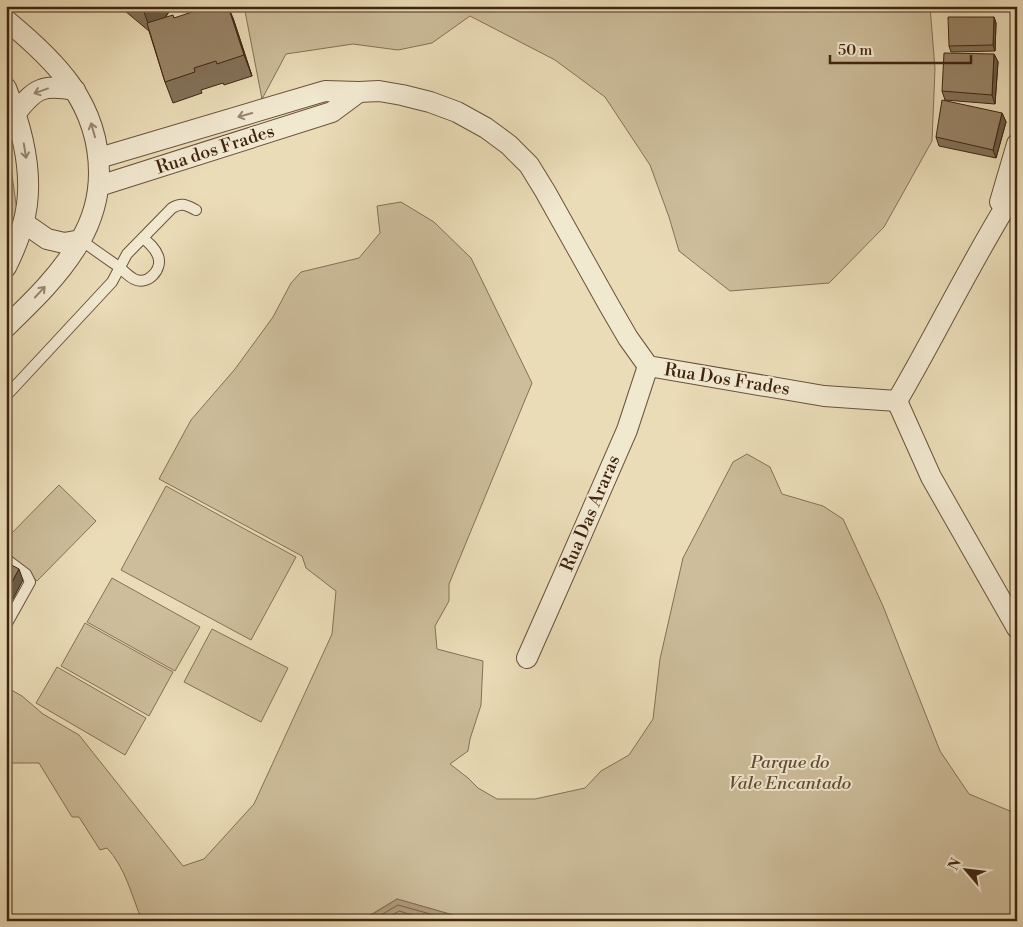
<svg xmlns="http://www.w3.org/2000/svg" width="1023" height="927" font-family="'Libre Bodoni',serif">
<rect width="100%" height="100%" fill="#eadcb7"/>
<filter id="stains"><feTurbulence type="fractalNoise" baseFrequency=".004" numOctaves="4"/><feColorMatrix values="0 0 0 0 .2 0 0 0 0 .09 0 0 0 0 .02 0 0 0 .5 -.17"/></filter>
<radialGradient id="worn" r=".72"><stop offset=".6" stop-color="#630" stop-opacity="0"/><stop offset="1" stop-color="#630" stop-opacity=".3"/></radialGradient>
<g fill="#cdbd9b" stroke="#867056">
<polygon points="244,6 930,6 935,69 932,141 884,227 829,283 730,291 679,251 669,217 650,165 605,97 555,60 470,16 432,43 398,50 353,44 286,54 262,99"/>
<polygon points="6,132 18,218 6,240"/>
<path d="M401,202L434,222L471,258L532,383L449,584V601L435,626L437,649L483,661L481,705L470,739L468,751L450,764L468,778L478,788L497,799H535L585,788L601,771L629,755L653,719L660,659L683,558L733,462L747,454L770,467L782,494L823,506L843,519L883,606L940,751L969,794L1010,811L1017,812V921H474L397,899L370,915L367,921H142C132,896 125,867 107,848L100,850L79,817H72L39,763H6V687L22,696L43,714L79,735L183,866L204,859L254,804L332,634L336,591L306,568L302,556L159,479L191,420L235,369L273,317L291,283L301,272L359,258L380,233L377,206Z"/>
<polygon points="59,485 96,521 37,581 6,550 6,539"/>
<polygon points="166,486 296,557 251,640 121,570"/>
<polygon points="112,578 200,627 175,671 87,622"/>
<polygon points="85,623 173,672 149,716 61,666"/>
<polygon points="212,629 288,668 261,722 184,682"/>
<polygon points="57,667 146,718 125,755 36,703"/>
</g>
<polygon fill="#b09d7e" stroke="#836d52" points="397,899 474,921 367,921 370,916"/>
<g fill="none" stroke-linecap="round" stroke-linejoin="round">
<g stroke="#786047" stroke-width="1">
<polyline points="373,921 374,919 398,905 455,921"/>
<polyline points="383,921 399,911 432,921"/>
</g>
<defs>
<g id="lane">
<path d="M81,240C93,249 106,258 119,267C124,271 128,276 134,279C148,286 163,269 158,256C155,248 149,243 143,238"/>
<path d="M6,396L112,282L127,254L172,208C182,202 186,205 196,210"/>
<polyline points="6,559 26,574 30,582 6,625"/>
</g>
<g id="street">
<path d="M6,20C56,61 99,103 99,173C99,196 92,221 80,241C61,274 33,301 6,327"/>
<path d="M6,88C23,130 36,179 23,224C19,239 13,253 6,267"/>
<path d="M16,113C35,88 43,84 75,90"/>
<polyline points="99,158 325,91 359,92 379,91 402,95 430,102 457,112 486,128 509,145 529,165 545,191 610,307 628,338 648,366 824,396 897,401"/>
<polyline points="99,186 332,112 359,92"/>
<polyline points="1000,202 1017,144"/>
<polyline points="24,223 47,239 64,243 81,240"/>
<polyline points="897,401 931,477 1017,628"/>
<path d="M897,401C938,331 973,257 1017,188"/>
<polyline points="527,658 562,579 627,430 648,366"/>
</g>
</defs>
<use href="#lane" stroke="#6a523a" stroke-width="12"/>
<use href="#street" stroke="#6a523a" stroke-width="22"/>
<use href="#lane" stroke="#f1e8d0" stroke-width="10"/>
<use href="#street" stroke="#f1e8d0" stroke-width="20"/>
</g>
<g fill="#837259" stroke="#3f2410">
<polygon points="119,6 170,6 171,9 165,18 233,18 252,76 224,85 223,83 201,90 202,93 173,103 165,82 149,31"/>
<polygon points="994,17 996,23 995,51 951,52 949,46"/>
<polygon points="994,54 998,62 995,104 945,100 942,91"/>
<polygon points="1002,113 1006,122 996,158 939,146 936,137"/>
</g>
<g fill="#6a5c48" stroke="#3f2410">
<polygon points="149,6 170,6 171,9 152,34 144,12"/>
<polygon points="228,6 233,18 252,76 244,55"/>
<polygon points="994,17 996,23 995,51 993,45"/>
<polygon points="994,54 998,62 995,104 992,95"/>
<polygon points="1002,113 1006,122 996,158 993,150"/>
<polygon points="19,569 23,580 6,612 6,593"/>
</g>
<g fill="#988467" stroke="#3f2410">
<polygon points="137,6 149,6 144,12"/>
<polygon points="197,6 228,6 244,55 217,64 216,61 194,68 195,72 165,82 147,23 173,15 174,18 198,10 196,7"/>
<polygon points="948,17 994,17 993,45 949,46"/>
<polygon points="944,53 994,54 992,95 942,91"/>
<polygon points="942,100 1002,113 993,150 936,137"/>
<polygon points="6,562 19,569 6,593"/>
</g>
<defs><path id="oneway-shaft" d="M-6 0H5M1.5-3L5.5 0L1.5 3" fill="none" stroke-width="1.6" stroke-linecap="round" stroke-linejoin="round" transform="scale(1.25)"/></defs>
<g stroke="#988670">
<use href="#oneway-shaft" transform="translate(41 91) rotate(160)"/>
<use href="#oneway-shaft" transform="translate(245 115) rotate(164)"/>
<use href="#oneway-shaft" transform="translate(93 130) rotate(-106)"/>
<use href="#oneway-shaft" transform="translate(25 151) rotate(81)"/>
<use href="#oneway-shaft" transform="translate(40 292) rotate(-47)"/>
</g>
<g text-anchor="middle" stroke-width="4" stroke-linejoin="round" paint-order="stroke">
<g font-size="18" fill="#3f2410" stroke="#f1e8d0">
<text transform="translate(215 149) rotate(-18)" y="6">Rua dos Frades</text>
<text transform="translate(727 379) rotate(9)" y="6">Rua Dos Frades</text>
<text transform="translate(590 513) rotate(-67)" y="6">Rua Das Araras</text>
</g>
<g font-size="18" font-style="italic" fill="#624a33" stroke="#f1e8d0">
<text x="790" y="768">Parque do<tspan x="790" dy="21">Vale Encantado</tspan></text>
</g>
</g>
<rect width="1023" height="927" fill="none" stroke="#eadcb7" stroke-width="25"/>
<rect x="8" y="8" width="1008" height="912" fill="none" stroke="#3f2410" stroke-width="2.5"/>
<rect x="12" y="12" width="998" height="902" fill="none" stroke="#3f2410"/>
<g transform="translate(966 870) rotate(298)" stroke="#f1e8d0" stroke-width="4" paint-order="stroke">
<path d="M0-4L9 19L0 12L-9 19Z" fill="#3f2410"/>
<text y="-8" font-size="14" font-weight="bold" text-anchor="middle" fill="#3f2410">N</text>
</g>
<path d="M830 55v8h141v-8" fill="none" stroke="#3f2410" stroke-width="2.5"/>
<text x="838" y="55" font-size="15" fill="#3f2410" stroke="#f1e8d0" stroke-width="4" paint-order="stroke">50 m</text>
<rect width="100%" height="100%" filter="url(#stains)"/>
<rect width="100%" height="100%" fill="url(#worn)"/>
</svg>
